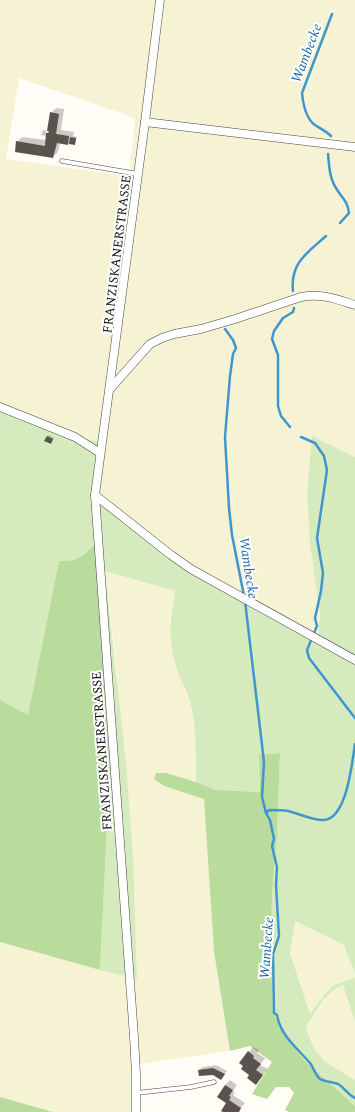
<svg xmlns="http://www.w3.org/2000/svg" width="355" height="1112" font-family="Spectral,serif">
<rect width="100%" height="100%" fill="#fffdf5"/>
<g fill="#f6f3d4" fill-rule="evenodd">
<path d="M0,0H355V457L312,436L307,493L310,545L320,614L318,637L184,562L100,494L98,442L68,431L0,403ZM19,78L135,118L129,176L6,159Z"/>
<polygon points="105,571 175,591 170,616 179,673 191,706 195,733 196,782 183,779 154,779 164,786 204,799 214,952 230,1051 139,1064 132,1064 131,1112 53,1112 0,1097 0,942 100,970 136,979 116,664"/>
<polygon points="295,921 344,945 355,974 355,977 338,983 321,999 310,1015 290,953"/>
<polygon points="343,984 355,1022 355,1080 324,1061 319,1057 306,1029 307,1026 330,992 337,987"/>
</g>
<path fill="#d5ebbd" d="M0,403C32,416 72,438 106,443L100,494L184,562L318,637L320,614L310,545L307,493L312,436L355,457V974L344,945L295,921L290,953L310,1014L321,999L332,986L355,977V1022L343,985C326,991 317,1011 307,1025L306,1029L315,1050L324,1061L355,1080V1106L305,1061L286,1038L273,1013L271,960L272,894L277,835L280,753L259,755L260,792L216,790L196,782C195,757 197,730 191,706C189,695 183,685 179,675C168,643 169,623 175,591L105,571L126,764L133,856L137,979L100,970L110,766L94,543C82,558 78,561 59,561L28,716L0,700Z"/>
<g fill="#b9dc9c">
<path d="M95,543L110,766L100,970L0,942V700L28,715L59,561C79,561 82,557 95,543Z"/>
<polygon points="280,753 277,835 272,894 271,960 273,1013 286,1038 305,1061 355,1106 355,1112 289,1112 285,1110 294,1093 289,1087 276,1087 267,1099 252,1094 272,1062 250,1046 230,1051 214,952 204,799 164,786 154,779 156,773 166,773 196,782 216,790 260,792 259,755"/>
<polygon points="0,1097 53,1112 0,1112"/>
</g>
<g fill="#0003">
<polygon points="56,108 64,109 61,130 74,132 73,136 77,137 75,144 71,141 68,144 60,143 58,152 53,157 17,142 22,137 46,140 51,130 51,113"/>
<polygon points="43,130 47,131 45,136 41,135"/>
<polygon points="49,435 54,438 51,443 47,437"/>
<polygon points="253,1047 259,1050 257,1053 265,1058 260,1065 268,1069 256,1083 250,1075 249,1052"/>
<polygon points="216,1065 227,1071 221,1079 213,1074 199,1070 203,1067"/>
<polygon points="230,1080 237,1085 233,1091 235,1092 233,1095 245,1103 238,1112 225,1112 227,1103 218,1097 225,1085"/>
</g>
<g fill="none" stroke-linecap="round" stroke-linejoin="round">
<g stroke="#3f96cf" stroke-width="2.5">
<path d="M331,136C326,131 321,129 315,125C305,118 303,103 302,93L332,14"/>
<path d="M328,154C329,163 329,174 333,182C337,194 348,199 349,213L340,223"/>
<path d="M293,291C290,263 307,253 326,236"/>
<polyline points="225,329 233,340 236,348 233,354 230,376 225,437 229,508 232,535 244,596"/>
<polyline points="290,427 281,416 278,406 278,355 272,339 274,331 283,318 293,312 294,308"/>
<polyline points="301,437 315,443 324,456 327,470 317,538 323,573 321,591 315,618 317,626 307,650 309,658 355,718"/>
<path d="M245,601L264,762L262,797L266,813L270,820L274,839L272,846L277,867L276,885L279,936L273,954L274,1013L277,1015C280,1035 298,1049 310,1063C314,1068 315,1075 320,1079C326,1082 333,1082 338,1084C345,1088 348,1095 355,1098"/>
<path d="M266,813L269,810C275,810 282,810 288,811C297,813 315,821 324,820C347,818 352,763 355,744"/>
</g>
</g>
<g fill="#5a524d">
<polygon points="50,112 59,114 56,134 69,136 68,145 57,143 53,158 15,152 16,141 45,146 46,133 48,133 49,131 47,131"/>
<polygon points="70,137 76,138 75,145 69,144"/>
<polygon points="47,436 53,439 51,444 44,441"/>
<polygon points="248,1051 254,1056 253,1058 261,1064 256,1070 263,1075 256,1085 247,1078 249,1075 241,1069 243,1066 239,1063"/>
<polygon points="213,1068 225,1074 221,1080 213,1075 199,1076 198,1070"/>
<polygon points="225,1085 233,1090 229,1096 231,1097 229,1100 241,1108 239,1112 223,1112 221,1111 226,1103 217,1097"/>
</g>
<g fill="none" stroke-linecap="round" stroke-linejoin="round">
<defs>
<g id="service">
<polyline points="62,161 138,174"/>
<polyline points="136,1093 191,1087 214,1082"/>
</g>
<g id="minor">
<polyline points="145,122 355,147"/>
<path d="M110,389L150,344L162,338L174,334L201,329L235,319L301,297C322,293 336,299 355,305"/>
<polyline points="0,407 75,437 100,453"/>
<polyline points="95,495 171,555 191,569 355,660"/>
<polyline points="136,1112 136,1074 134,1037 95,495 145,122 160,0"/>
</g>
</defs>
<use href="#service" stroke="#444" stroke-width="5"/>
<use href="#minor" stroke="#444" stroke-width="9"/>
<use href="#service" stroke="#fff" stroke-width="4"/>
<use href="#minor" stroke="#fff" stroke-width="8"/>
</g>
<g text-anchor="middle" stroke-width="4" stroke-linejoin="round" paint-order="stroke">
<g font-size="13" fill="#111" stroke="#fff">
<text transform="translate(116 254) rotate(-83)" y="5">FRANZISKANERSTRASSE</text>
<text transform="translate(101 751) rotate(-94)" y="5">FRANZISKANERSTRASSE</text>
</g>
<g font-size="14" font-style="italic" fill="#1768a6" stroke="#fff">
<text transform="translate(306 53) rotate(-69)" y="5">Wambecke</text>
<text transform="translate(249 568) rotate(81)" y="5">Wambecke</text>
<text transform="translate(266 948) rotate(-86)" y="5">Wambecke</text>
</g>
</g>
</svg>
